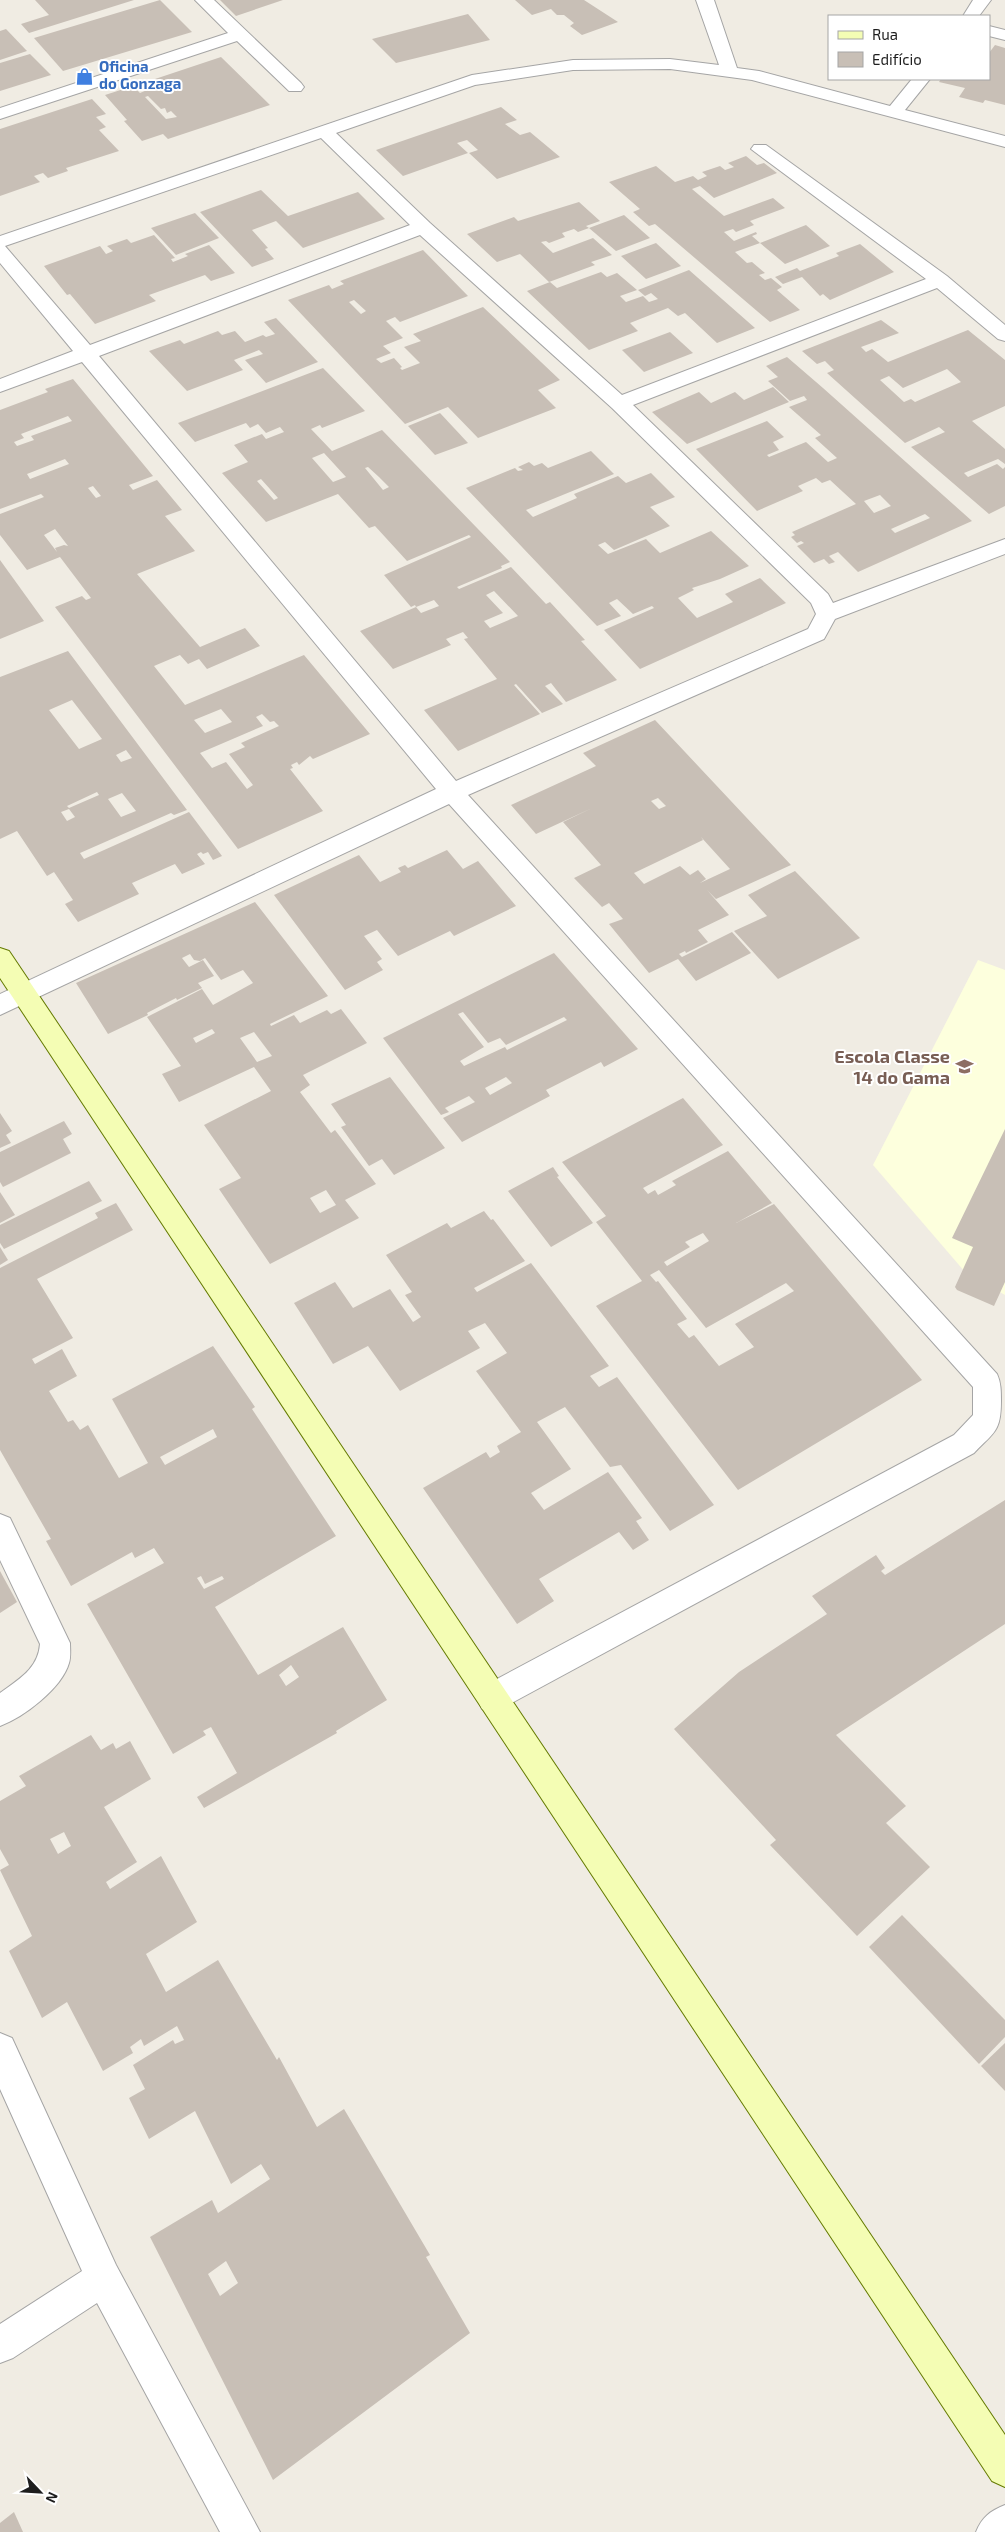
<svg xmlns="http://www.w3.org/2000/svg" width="1005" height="2532" font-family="'Exo 2',sans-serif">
<rect width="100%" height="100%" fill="#f0ece3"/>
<polygon fill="#fdffdd" points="978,960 1005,970 1005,1295 965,1272 873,1165"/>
<g fill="#c8bfb6" fill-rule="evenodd">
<polygon points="35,0 134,0 29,33 21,24 49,15"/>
<polygon points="160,0 192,32 63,71 34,38"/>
<polygon points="220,0 283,0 236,16"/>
<polygon points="515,0 584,0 618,22 582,35 570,26 574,23 564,15 557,15 551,9 532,15"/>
<polygon points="468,14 490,40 396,63 372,39"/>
<polygon points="6,29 27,51 0,60 0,31"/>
<polygon points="995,45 1005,48 1005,105 985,100 983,103 959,97 965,88 939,82 941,79 989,79 989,53"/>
<polygon points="30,54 51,75 0,91 0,63"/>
<path d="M221,57L270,105L168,139L163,134L142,141L124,121L127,120L105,95L133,86L140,93L147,90L143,87L149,85L146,82ZM148,96L161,109L165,108L167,113L171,111L177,117L166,119L145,97Z"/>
<polygon points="92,99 106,114 96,117 106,127 99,130 119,151 66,168 68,171 48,178 43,173 34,176 40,182 0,196 0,129"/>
<polygon points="501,107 517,120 505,124 520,135 530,132 560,157 497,179 469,153 478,150 467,140 457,143 468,153 403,176 376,150"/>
<polygon points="746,156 757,165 764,163 777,173 714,198 700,186 692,189 724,216 773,198 785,208 750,221 754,225 736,232 733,229 724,232 734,241 756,232 757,234 752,236 760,243 735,252 747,263 752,262 765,273 759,275 765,280 771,278 782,287 777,290 800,310 770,322 655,224 649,226 633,212 640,209 609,182 656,166 675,182 693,176 698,180 707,176 702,172 720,166 725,170 734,167 728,163"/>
<polygon points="261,190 288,216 358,192 385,219 303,248 276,221 252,230 268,248 265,249 274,259 252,267 200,212"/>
<polygon points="579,202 600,221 586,226 589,228 578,232 574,229 562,233 565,237 549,243 546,241 541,242 553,253 593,238 612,255 591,262 595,265 549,282 520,254 497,262 467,234 514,217 518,221"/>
<polygon points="195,213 219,238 176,255 151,228"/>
<polygon points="624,215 650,238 616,251 589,228"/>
<polygon points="806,225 830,246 785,264 760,243"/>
<polygon points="154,235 175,258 171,259 173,262 188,256 185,254 209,245 235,273 211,281 205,275 149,295 156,301 95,324 70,294 67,295 44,266 100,246 106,254 113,251 107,246 127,239 131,243"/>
<polygon points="656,243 681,266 646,279 621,256"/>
<polygon points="860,244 894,272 830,300 823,294 820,296 802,277 783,284 775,277 797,268 800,271 839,256 836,253"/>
<path d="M423,250L468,296L400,322L395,317L386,321L403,338L383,346L391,353L376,359L381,363L394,358L402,367L400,368L402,370L420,363L404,347L421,341L413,334L483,307L560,380L538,390L556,408L478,438L448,407L405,424L288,300L329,285L332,289L344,284L340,281ZM354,300L366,311L361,314L349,302Z"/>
<polygon points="689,270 755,328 717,343 685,313 678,316 668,308 630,323 638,331 589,350 527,291 550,282 557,288 601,272 607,277 617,273 637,290 620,296 626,302 643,296 649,302 658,299 651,293 645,296 638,290"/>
<polygon points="276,318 318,362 266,383 245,360 263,354 259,350 234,360 243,370 187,391 149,351 180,340 184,344 218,331 222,335 235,331 245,342 263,335 266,337 275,334 264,322"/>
<path d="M881,320L899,333L861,347L866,352L872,349L888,362L968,330L1005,360V406L972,421L1005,449V464L998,459L964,473L968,477L997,464L1003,469L1005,467V506L989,514L911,447L945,432L939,427L905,443L827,373L834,370L825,361L817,364L802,351ZM947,369L961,382L915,402L911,399L904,402L880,380L889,376L903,388Z"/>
<polygon points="670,332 693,353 644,372 622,350"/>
<path d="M787,357L823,388L972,521L858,572L838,552L829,556L835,562L829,564L824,559L814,563L797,546L804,543L801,541L797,543L791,537L795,535L792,532L856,504L830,480L822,483L816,478L798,486L803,491L757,511L696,449L767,421L784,437L773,442L779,450L767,455L769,457L806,442L828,462L837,458L815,438L821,435L789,407L807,400L804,396L790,401L768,381L778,377L766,366ZM880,495L891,506L874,513L864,501ZM925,514L930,518L895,533L891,529Z"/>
<path d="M323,368L365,411L322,428L320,425L311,429L332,451L382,430L510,562L501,566L502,568L457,587L459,589L511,567L546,604L550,602L585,640L581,641L617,680L566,702L551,683L545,686L563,704L542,713L516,684L514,685L540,714L458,751L424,710L497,679L464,639L468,638L463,632L446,639L451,645L393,669L360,631L416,607L421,613L439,606L434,600L416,607L415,605L411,607L384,575L471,537L469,535L407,561L375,526L369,528L338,494L266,522L222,473L248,462L234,445L262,434L266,439L284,432L280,427L266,433L258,424L250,428L246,423L195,442L178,423ZM324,453L346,477L333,482L312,458ZM368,467L379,477L389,487L383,490L365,468ZM261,479L278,498L274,500L257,481ZM494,591L518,616L490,628L484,621L503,613L486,595Z"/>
<path d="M73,379L153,476L129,485L133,490L157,480L182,510L165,516L195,551L137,574L200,647L245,628L260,646L207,669L199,659L188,664L180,655L154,666L185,705L304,655L370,734L313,759L310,756L299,765L297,762L291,765L293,768L290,769L323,811L238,849L55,607L82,596L86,600L91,598L60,557L27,570L0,535V514L44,497L41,494L0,509V410L48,392L45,389ZM68,416L72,421L31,436L34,440L17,446L14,442L24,438L21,434ZM65,459L69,464L30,479L27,474ZM93,486L101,496L96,498L88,488ZM55,529L68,546L64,545L55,548L57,552L44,535ZM221,709L232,722L205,733L194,720ZM262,714L270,722L274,721L279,726L241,743L245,747L229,754L253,785L247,789L226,762L212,768L200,753L263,726L256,717Z"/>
<polygon points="773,387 789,402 687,444 652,412 699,392 711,403 735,392 744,400"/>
<polygon points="440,413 468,443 435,455 408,426"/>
<polygon points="591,451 614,474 526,510 533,517 577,498 574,494 618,476 626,483 651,473 675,497 650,507 670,526 614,550 605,542 598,545 608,554 646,539 660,553 711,531 749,566 720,579 692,588 694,590 678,598 697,618 733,602 725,594 760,578 786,603 640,669 604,630 654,608 652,606 633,614 617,599 609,603 621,616 597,626 466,488 515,468 518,471 523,470 518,467 529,462 534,466 542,463 548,468"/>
<polygon points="0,560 44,621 0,639"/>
<path d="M68,651L187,810L174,815L171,813L80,853L84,859L189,812L222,856L213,860L208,852L203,854L201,852L197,854L205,864L182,874L175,864L132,883L139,894L78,922L65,904L73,900L54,872L47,876L17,831L0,839V677ZM72,700L102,739L79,749L49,710ZM126,750L132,758L121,762L116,755ZM97,792L99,795L69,808L67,806ZM122,793L136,811L121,817L108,799ZM69,809L75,817L67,821L61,812Z"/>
<path d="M655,720L791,865L716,899L707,890L729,915L698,930L708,942L686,953L685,951L679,954L682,957L732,932L751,953L696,981L678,959L649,973L609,924L623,919L609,903L602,907L574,878L601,865L563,822L592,808L536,834L511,805L596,766L583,753ZM658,798L666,806L659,809L651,801ZM701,837L730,869L700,883L706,879L698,870L690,875L680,866L644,884L634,873L703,840Z"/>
<polygon points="447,850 463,869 478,861 516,906 454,936 450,931 398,956 377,930 364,936 382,959 377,962 383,970 345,990 274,895 359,855 380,882 401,872 398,868 405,865 408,868"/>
<polygon points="795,871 860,938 778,979 734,931 767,916 748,895"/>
<path d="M255,902L328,996L270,1024L271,1026L294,1015L300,1023L327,1010L331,1014L341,1009L367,1043L303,1075L310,1085L300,1092L331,1133L335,1130L376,1184L345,1200L359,1218L270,1264L219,1189L241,1178L204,1125L271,1091L254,1067L179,1102L162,1074L181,1066L147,1017L202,989L213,1005L253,983L243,970L221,980L205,958L200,961L194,960L190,954L182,958L189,967L203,960L214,976L198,983L202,988L177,1000L176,998L147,1013L148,1015L108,1034L76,983ZM212,1029L215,1033L196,1043L193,1038ZM254,1032L272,1056L257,1062L240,1038ZM326,1190L336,1205L320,1213L310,1198Z"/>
<path d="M554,953L638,1049L604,1067L601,1062L546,1090L550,1096L462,1142L443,1118L475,1102L469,1096L445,1108L449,1112L441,1115L383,1038ZM463,1012L488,1043L500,1038L506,1045L564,1017L567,1020L507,1050L505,1047L464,1066L460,1061L484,1047L458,1014ZM506,1077L512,1083L490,1095L485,1088Z"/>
<polygon points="390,1077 445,1148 394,1175 382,1159 369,1166 341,1127 346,1125 331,1104"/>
<path d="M683,1098L723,1145L643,1188L648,1194L655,1190L658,1195L676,1185L672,1181L728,1151L772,1203L736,1223L774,1204L922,1380L738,1490L596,1306L642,1281L596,1222L606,1216L562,1162ZM703,1233L709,1241L667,1266L664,1262L690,1247L685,1242ZM659,1270L706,1328L786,1283L794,1291L735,1324L754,1347L719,1366L694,1335L689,1338L677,1324L687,1319L658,1281L656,1282L650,1275Z"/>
<polygon points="0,1113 12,1131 6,1135 11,1143 0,1148"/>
<polygon points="64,1121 72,1134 63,1139 71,1153 3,1187 0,1182 0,1152"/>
<polygon points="1005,1129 1005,1282 994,1306 957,1290 955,1287 973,1247 952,1238"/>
<polygon points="553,1167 559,1176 557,1177 593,1223 551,1247 508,1191"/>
<polygon points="89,1181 102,1201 4,1249 0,1243 0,1225"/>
<polygon points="0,1192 15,1215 0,1223"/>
<path d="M116,1203L133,1230L37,1279L73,1338L32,1359L35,1364L62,1349L77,1376L49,1391L68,1422L73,1420L80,1430L88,1425L119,1478L148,1463L112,1399L213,1346L255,1407L252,1409L336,1536L215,1607L258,1675L343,1627L387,1700L336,1731L337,1733L204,1808L197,1797L237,1773L211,1727L203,1731L206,1735L173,1754L87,1604L164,1563L154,1548L135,1558L132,1552L71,1586L46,1541L51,1539L0,1450V1268L98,1218L95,1213ZM213,1429L217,1437L165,1465L160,1457ZM201,1576L205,1584L222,1576L224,1579L204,1589L197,1578ZM291,1665L299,1677L286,1686L279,1675Z"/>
<polygon points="484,1211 491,1220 493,1219 525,1261 474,1288 477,1292 531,1263 609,1366 590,1376 599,1387 617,1377 714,1505 670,1531 621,1465 610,1467 565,1407 537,1422 571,1469 531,1493 544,1510 608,1472 642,1518 636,1521 649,1540 633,1550 619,1532 539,1579 554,1601 517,1624 423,1488 486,1452 490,1458 500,1452 497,1446 521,1432 476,1371 507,1353 485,1323 468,1331 480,1348 400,1391 368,1346 333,1364 294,1303 335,1282 353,1308 390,1289 413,1322 421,1317 405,1295 412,1292 386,1255 447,1223 451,1228"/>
<polygon points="0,1247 8,1260 0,1265"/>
<polygon points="1005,1500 1005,1624 836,1735 906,1806 886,1823 930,1867 857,1936 770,1845 776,1840 674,1729 739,1672 827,1614 812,1596 876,1555 885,1568 881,1571 885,1575"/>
<polygon points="0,1571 17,1602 0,1613"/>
<path d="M91,1735L101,1750L113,1743L116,1749L130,1741L151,1779L104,1807L137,1862L106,1882L110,1889L161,1856L197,1922L146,1954L166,1992L218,1960L277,2060L279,2057L317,2127L344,2109L430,2255L426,2257L470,2333L273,2480L150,2237L212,2200L218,2213L270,2179L261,2164L231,2184L195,2111L149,2139L129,2098L145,2089L133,2065L173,2040L175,2044L184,2040L177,2026L144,2046L141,2039L130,2047L133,2053L103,2071L67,2002L42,2018L9,1951L32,1936L0,1870L9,1865L0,1849V1801L26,1786L19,1776ZM64,1832L71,1846L58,1854L50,1839ZM226,2261L238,2283L220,2296L208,2274Z"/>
<polygon points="902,1915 1005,2020 1005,2037 979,2064 869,1947"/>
<polygon points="1005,2043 1005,2091 981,2066"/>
<polygon points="14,2512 23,2532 0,2532 0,2523"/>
</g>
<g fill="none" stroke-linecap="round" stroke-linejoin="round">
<defs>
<g id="street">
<polygon points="195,0 214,0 301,83 304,87 301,91 289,91 237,41 0,119 0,108 228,33"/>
<path d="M696,0H714L737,68L759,71L890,106L912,79H930L905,110L1005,136V147L752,80L670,69L573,70L475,85L336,133L430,223L622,395L926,279L751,149L754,145H766L947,276L1005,325V341L998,339L937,288L633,405L828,594L833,603L1005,539V554L835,619L824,639L468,795L997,1374C1001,1383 1001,1391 1001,1401C1001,1432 994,1432 974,1453L493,1713L482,1709L477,1698L482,1687L954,1435L973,1415V1387L449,804L0,1015V994L436,789L82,362L0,392V379L73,351L0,263V236L472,75L573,60L670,59L719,65ZM321,138L410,225L90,345L5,246ZM420,235L612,408L811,603L816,614L808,629L456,781L99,356Z"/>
<polygon points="973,0 991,0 979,16 963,16"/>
<polygon points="989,26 1005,30 1005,40 989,36"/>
<path d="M0,1514L10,1518L70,1643C70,1649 71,1657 69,1663C62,1688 24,1717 0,1726V1693C19,1679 38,1669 40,1644L0,1560Z"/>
<polygon points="0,2033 12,2038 116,2265 260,2532 220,2532 97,2303 13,2358 0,2363 0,2324 82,2271 0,2089"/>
<path d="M1005,2505V2532H976C982,2517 990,2511 1005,2505Z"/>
</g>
<polygon id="secondary" points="0,948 9,951 1005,2435 1005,2487 992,2481 0,978"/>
</defs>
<use href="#street" stroke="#a5a5a5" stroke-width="2"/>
<use href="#secondary" stroke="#647a00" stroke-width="2"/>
<use href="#street" fill="#fff" fill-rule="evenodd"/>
<use href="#secondary" fill="#f4fdb4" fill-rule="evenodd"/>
</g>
<defs>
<symbol id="shop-bare" viewBox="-9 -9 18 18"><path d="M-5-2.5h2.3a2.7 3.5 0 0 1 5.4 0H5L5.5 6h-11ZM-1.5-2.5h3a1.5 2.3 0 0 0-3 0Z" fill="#3f7fe0" stroke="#fff" stroke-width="2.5" paint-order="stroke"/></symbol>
<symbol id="school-bare" viewBox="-9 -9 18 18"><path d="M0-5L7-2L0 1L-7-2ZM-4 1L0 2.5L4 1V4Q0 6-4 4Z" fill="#8d6e63" stroke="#fff" stroke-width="2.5" paint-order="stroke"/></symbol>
</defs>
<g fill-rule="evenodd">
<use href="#shop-bare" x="72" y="64" width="25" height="25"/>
<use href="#school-bare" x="952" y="1054" width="25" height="25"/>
</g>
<g text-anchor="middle" stroke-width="4" stroke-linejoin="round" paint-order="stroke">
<g font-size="15" font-weight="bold" fill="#366cbe" stroke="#fff" text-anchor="start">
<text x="99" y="72">Oficina<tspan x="99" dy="17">do Gonzaga</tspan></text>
</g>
<g font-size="18" font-weight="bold" fill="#785e54" stroke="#fff" text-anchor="end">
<text x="950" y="1063">Escola Classe<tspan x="950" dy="21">14 do Gama</tspan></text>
</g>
</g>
<rect x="828" y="15" width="162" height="65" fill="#ffffff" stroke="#a5a5a5"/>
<rect x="838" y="31" width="25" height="8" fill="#f4fdb4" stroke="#a5a5a5"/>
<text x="872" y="40" font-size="15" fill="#1e1e1e">Rua</text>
<rect x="838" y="52" width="25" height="15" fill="#c8bfb6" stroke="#a5a5a5"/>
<text x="872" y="65" font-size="15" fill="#1e1e1e">Edifício</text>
<g transform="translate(40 2492) rotate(115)" stroke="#ffffff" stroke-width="4" paint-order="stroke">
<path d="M0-4L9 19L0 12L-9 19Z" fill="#1e1e1e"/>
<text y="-8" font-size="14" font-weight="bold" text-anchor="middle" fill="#1e1e1e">N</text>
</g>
</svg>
